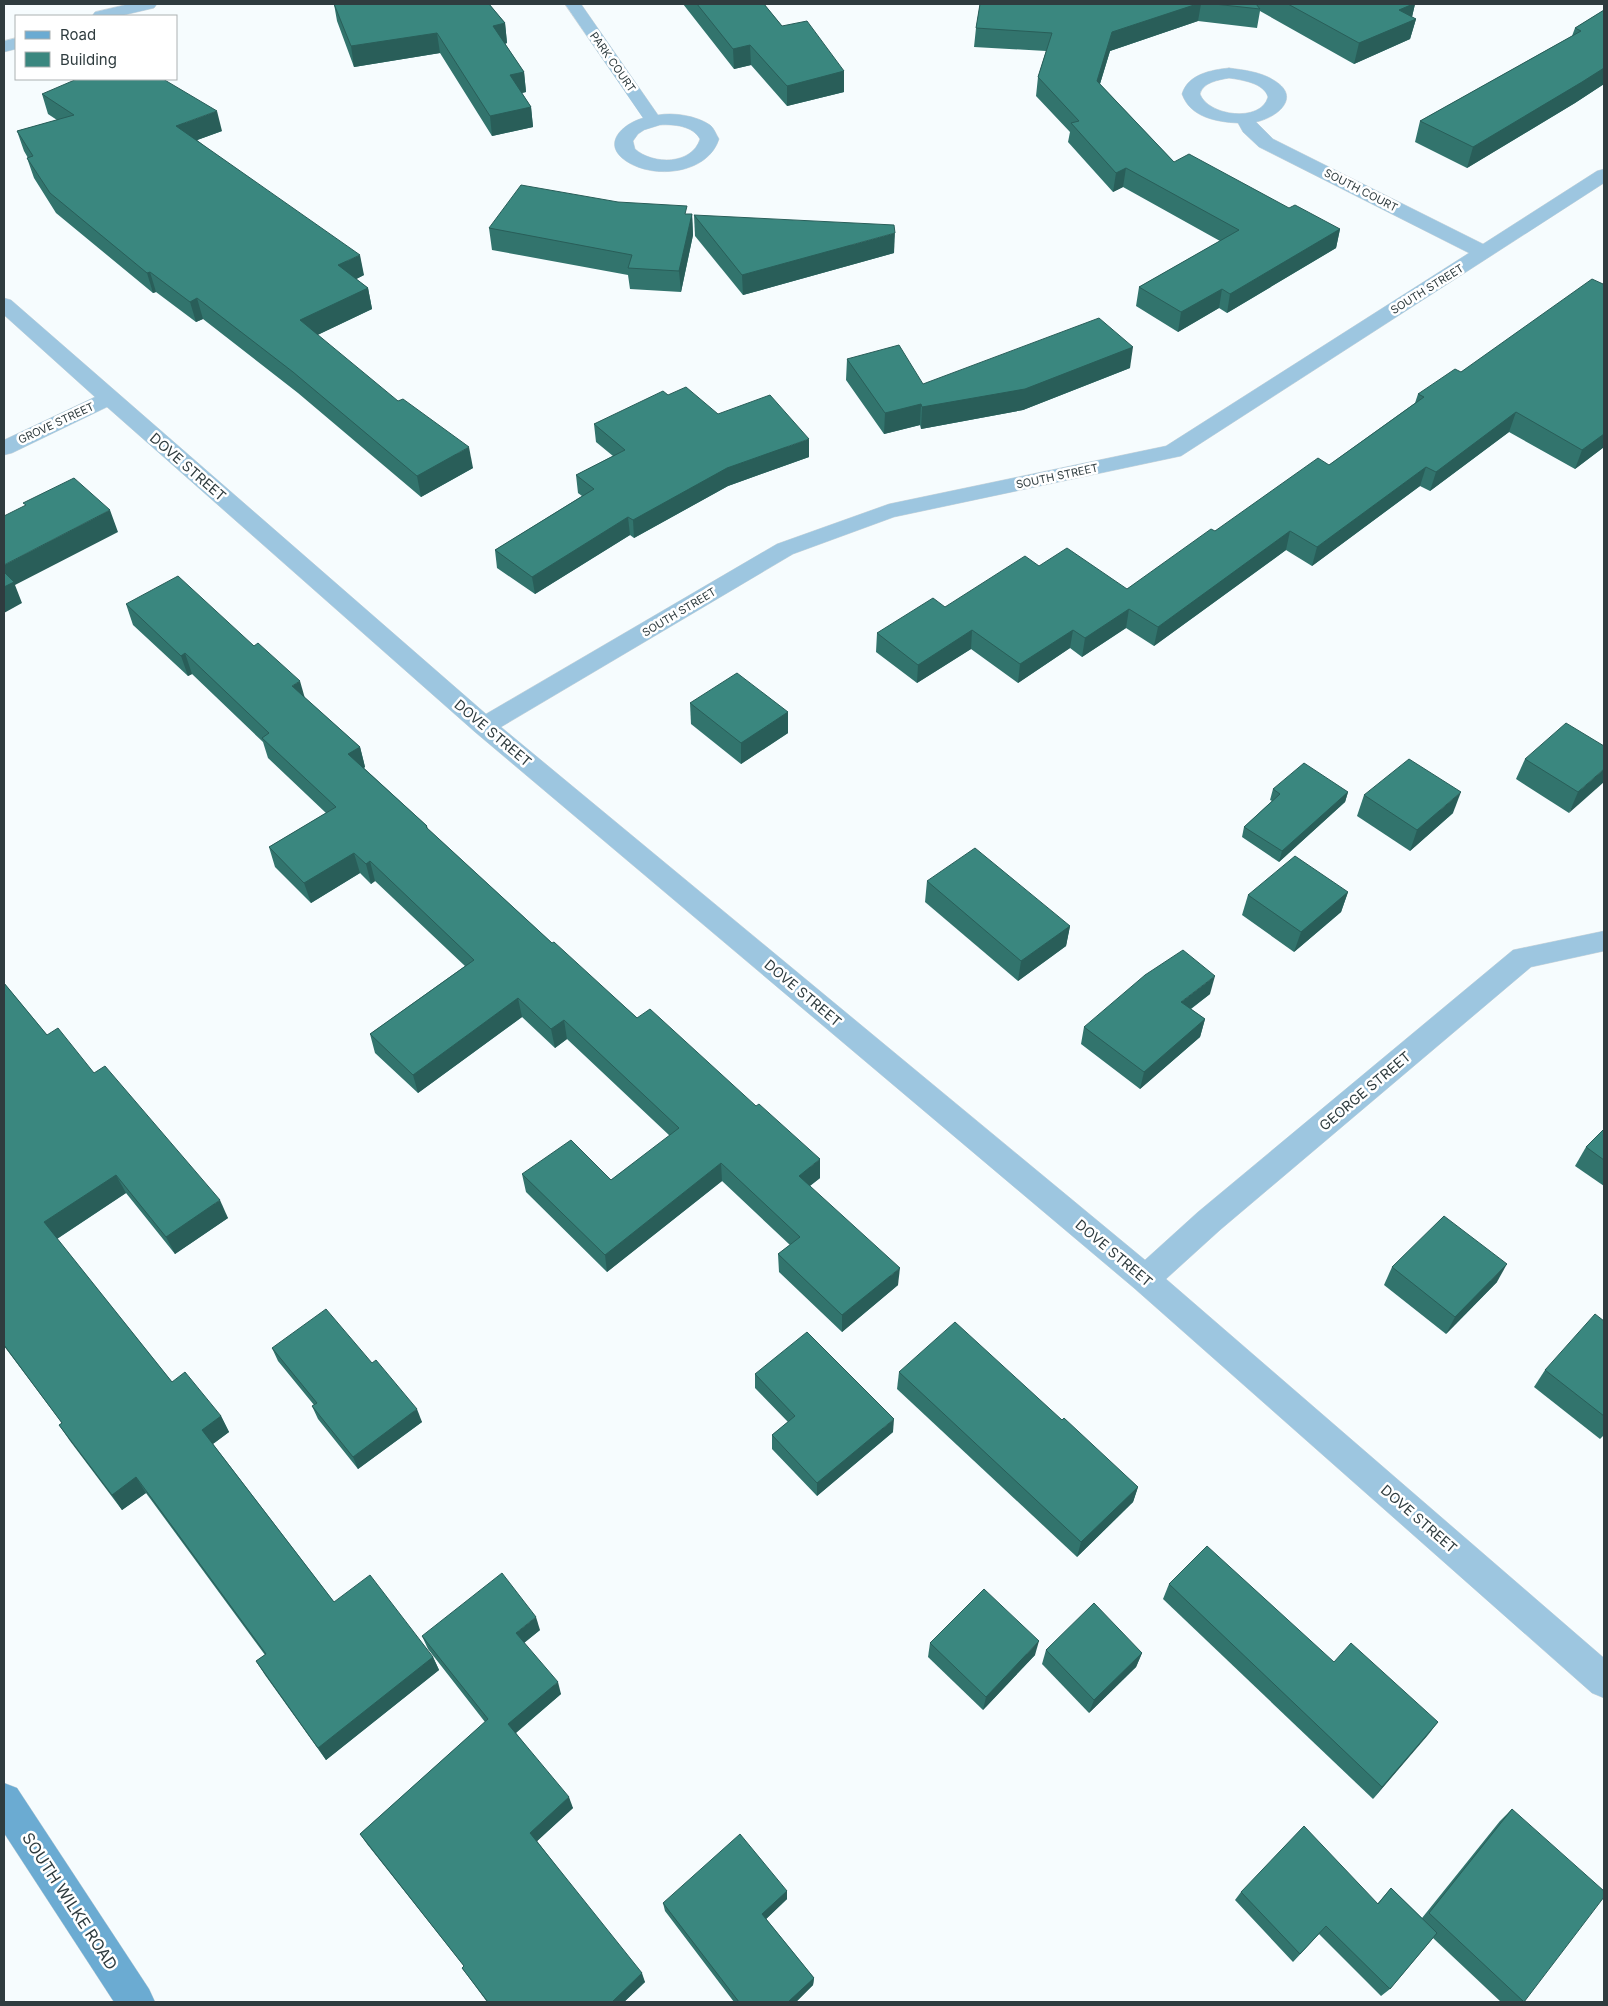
<svg xmlns="http://www.w3.org/2000/svg" width="1608" height="2006" font-family="Inter,sans-serif">
<rect width="100%" height="100%" fill="#f6fcfe"/>
<g fill="none" stroke-linecap="round" stroke-linejoin="round">
<defs>
<g id="street">
<polygon points="129,4 157,4 154,8 120,16 92,16 95,12"/>
<path d="M565,4H581L658,115C674,112 697,116 710,125C714,128 716,134 719,139C708,174 654,180 626,161C601,144 622,124 643,118ZM660,125C674,124 693,126 700,139C692,165 653,165 635,149L633,141L638,134L644,130Z"/>
<polygon points="16,38 16,49 4,52 4,41"/>
<path d="M1229,68C1244,70 1262,72 1275,81C1302,98 1276,118 1256,122L1273,139L1483,244L1597,171L1604,169V183L1181,456L894,517L793,554L501,727L1145,1260L1198,1212L1513,950L1604,931V951L1531,967L1220,1230L1166,1279L1604,1658V1698L1592,1693L1134,1288L475,732L107,407L12,453L4,455V440L95,397L4,315V298L11,300L486,714L777,544L889,504L1166,446L1469,253L1259,147L1243,132L1238,123C1216,122 1190,117 1182,94C1188,74 1211,70 1229,68ZM1229,78C1242,80 1264,83 1268,97C1261,123 1208,116 1200,94C1203,82 1219,80 1229,78Z"/>
</g>
<polygon id="secondary" points="4,1783 17,1788 149,1989 155,2002 114,2002 4,1833"/>
</defs>
<use href="#street" stroke="#d2d9dc" stroke-width="1"/>
<use href="#secondary" stroke="#d2d9dc" stroke-width="1"/>
<use href="#street" fill="#9dc6e0" fill-rule="evenodd"/>
<use href="#secondary" fill="#6babd2" fill-rule="evenodd"/>
</g>
<g fill="#32746d">
<polygon points="334,4 489,4 505,23 507,43 505,44 524,72 526,92 522,93 531,107 533,127 492,136 440,53 354,67 337,21"/>
<polygon points="683,4 764,4 782,26 844,71 844,92 787,106 751,65 734,69"/>
<polygon points="980,4 1415,4 1412,17 1416,19 1410,39 1354,64 1260,11 1257,28 1198,21 1110,51 1100,84 1174,162 1340,229 1336,248 1227,313 1219,308 1178,332 1136,306 1139,287 1220,241 1123,187 1113,192 1068,142 1070,132 1036,96 1038,77 1046,51 974,47 976,28"/>
<polygon points="1604,10 1604,84 1575,103 1467,168 1415,142 1420,121 1572,36 1575,28"/>
<polygon points="42,94 222,131 197,140 364,275 356,279 368,288 372,309 317,335 473,468 421,497 298,393 203,319 196,322 156,292 153,293 56,213 34,178 27,158 28,158 24,151 17,131 57,120 48,114"/>
<polygon points="688,214 692,214 693,235 681,292 630,289 628,275 492,250 489,228"/>
<polygon points="694,215 894,253 743,295 695,236"/>
<polygon points="1604,283 1604,447 1575,469 1509,432 1430,491 1420,486 1312,566 1286,550 1154,646 1126,628 1082,657 1070,648 1018,683 971,649 917,683 876,652 877,633 945,607 1039,566 1127,589 1215,531 1329,465 1415,403 1418,394 1461,372"/>
<polygon points="847,359 923,384 1130,368 1023,410 921,429 920,425 884,434 846,380"/>
<polygon points="668,395 718,414 809,457 728,486 634,538 630,535 535,594 497,568 495,550 582,496 578,493 576,475 613,456 596,442 594,424"/>
<polygon points="126,604 305,698 360,747 365,767 364,768 427,826 428,829 552,943 820,1178 810,1186 898,1285 842,1332 779,1272 778,1254 790,1245 722,1181 607,1272 526,1192 522,1174 611,1180 670,1136 567,1039 555,1048 522,1017 418,1093 375,1053 370,1034 465,966 375,881 371,884 360,873 311,903 275,867 269,847 326,813 268,758 263,742 192,674 188,676 133,625"/>
<polygon points="690,703 788,712 788,733 741,764 691,724"/>
<polygon points="1604,746 1569,813 1516,779 1525,759"/>
<polygon points="1273,789 1348,792 1345,802 1279,862 1242,837 1244,827 1272,801 1270,800"/>
<polygon points="1364,795 1453,813 1410,851 1357,816"/>
<polygon points="927,881 1070,926 1066,946 1018,981 925,902"/>
<polygon points="1348,892 1341,912 1294,952 1242,915 1248,895"/>
<polygon points="4,983 47,1035 94,1073 228,1218 175,1254 126,1193 57,1239 172,1382 221,1416 229,1432 213,1444 334,1602 433,1657 439,1670 326,1760 265,1675 256,1661 265,1655 146,1493 122,1510 70,1441 59,1425 62,1423 4,1346"/>
<polygon points="1210,994 1191,1009 1205,1019 1200,1037 1140,1089 1081,1044 1084,1027"/>
<polygon points="1604,1129 1604,1186 1575,1166 1586,1147"/>
<polygon points="1392,1267 1497,1282 1446,1334 1384,1285"/>
<polygon points="1604,1321 1604,1435 1600,1439 1534,1387 1545,1370"/>
<polygon points="272,1348 372,1363 422,1422 358,1469 318,1419 312,1406 314,1405 278,1361"/>
<polygon points="899,1372 1062,1420 1138,1487 1133,1502 1077,1557 897,1389"/>
<polygon points="755,1374 893,1432 817,1496 772,1449 772,1435 788,1422 755,1388"/>
<polygon points="1169,1584 1334,1662 1438,1722 1373,1799 1163,1599"/>
<polygon points="540,1630 524,1643 561,1694 516,1733 573,1808 537,1841 645,1982 624,2002 487,2002 468,1976 462,1968 464,1966 367,1844 360,1834 485,1722 428,1649 422,1636"/>
<polygon points="930,1643 1035,1655 983,1710 928,1657"/>
<polygon points="1046,1650 1142,1653 1136,1667 1089,1713 1042,1664"/>
<polygon points="1512,1809 1524,2002 1501,2002 1433,1938 1390,1989 1381,1996 1319,1934 1293,1962 1235,1900 1241,1892 1378,1903 1391,1888 1422,1918 1500,1821"/>
<polygon points="787,1891 787,1899 766,1919 814,1978 813,1985 796,2002 734,2002 665,1911 663,1903"/>
</g>
<g fill="#295e59">
<polygon points="1197,4 1201,4 1198,21 1110,51 1095,100 1097,81 1112,32"/>
<polygon points="1413,4 1415,4 1411,21 1416,19 1410,39 1354,64 1359,43 1399,10"/>
<polygon points="505,23 507,43 495,46 493,26"/>
<polygon points="437,33 440,53 354,67 351,46"/>
<polygon points="750,45 751,65 734,69 733,49"/>
<polygon points="1604,68 1604,84 1575,103 1467,168 1473,147"/>
<polygon points="844,71 844,92 787,106 787,86"/>
<polygon points="524,72 526,92 512,95 510,75"/>
<polygon points="531,107 533,127 492,136 490,116"/>
<polygon points="217,111 222,131 181,146 176,126"/>
<polygon points="1126,168 1123,187 1113,192 1116,173"/>
<polygon points="692,214 693,235 681,292 679,271"/>
<polygon points="1340,229 1336,248 1227,313 1230,294"/>
<polygon points="895,233 894,253 743,295 742,275"/>
<polygon points="360,255 364,275 343,286 338,265"/>
<polygon points="150,272 156,292 153,293 147,273"/>
<polygon points="368,288 372,309 305,341 300,320"/>
<polygon points="1222,289 1219,308 1178,332 1181,312"/>
<polygon points="197,298 203,319 196,322 190,302"/>
<polygon points="1133,347 1130,368 1023,410 921,429 922,407"/>
<polygon points="921,404 920,425 884,434 885,413"/>
<polygon points="1516,412 1509,432 1430,491 1436,472"/>
<polygon points="1604,434 1604,447 1575,469 1582,450"/>
<polygon points="809,439 809,457 728,486 634,538 633,520 727,468"/>
<polygon points="469,447 473,468 421,497 417,476"/>
<polygon points="1426,467 1420,486 1312,566 1317,547"/>
<polygon points="110,510 118,532 15,585 22,603 4,613 4,565"/>
<polygon points="628,517 630,535 535,594 532,577"/>
<polygon points="1290,531 1286,550 1154,646 1158,627"/>
<polygon points="1129,609 1126,628 1082,657 1085,638"/>
<polygon points="972,630 971,649 917,683 918,665"/>
<polygon points="1073,630 1070,648 1018,683 1020,664"/>
<polygon points="185,653 192,674 188,676 181,656"/>
<polygon points="300,681 306,702 292,686"/>
<polygon points="788,712 788,733 741,764 741,743"/>
<polygon points="360,747 365,767 354,774 348,754"/>
<polygon points="1604,769 1604,782 1569,813 1578,792"/>
<polygon points="1348,792 1345,802 1279,862 1282,851"/>
<polygon points="1461,792 1453,813 1410,851 1417,830"/>
<polygon points="354,853 360,873 311,903 304,883"/>
<polygon points="370,861 375,881 371,884 366,864"/>
<polygon points="1348,892 1341,912 1294,952 1301,932"/>
<polygon points="1070,926 1066,946 1018,981 1021,961"/>
<polygon points="1215,976 1210,994 1177,1019 1181,1002"/>
<polygon points="518,998 522,1017 418,1093 413,1075"/>
<polygon points="1205,1019 1200,1037 1140,1089 1144,1072"/>
<polygon points="564,1020 567,1039 555,1048 551,1029"/>
<polygon points="820,1159 820,1178 799,1194 799,1176"/>
<polygon points="721,1163 722,1181 607,1272 605,1255"/>
<polygon points="116,1175 126,1193 55,1240 44,1222"/>
<polygon points="220,1200 228,1218 175,1254 166,1237"/>
<polygon points="1507,1264 1497,1282 1446,1334 1455,1317"/>
<polygon points="900,1268 898,1285 842,1332 842,1315"/>
<polygon points="417,1409 422,1422 358,1469 353,1457"/>
<polygon points="221,1416 229,1432 210,1446 202,1430"/>
<polygon points="894,1419 893,1432 817,1496 817,1483"/>
<polygon points="136,1477 146,1493 122,1510 112,1495"/>
<polygon points="1138,1487 1133,1502 1077,1557 1081,1542"/>
<polygon points="536,1617 540,1630 520,1646 516,1633"/>
<polygon points="1039,1641 1035,1655 983,1710 986,1697"/>
<polygon points="1142,1653 1136,1667 1089,1713 1094,1700"/>
<polygon points="433,1657 439,1670 326,1760 318,1748"/>
<polygon points="558,1682 561,1694 512,1736 508,1724"/>
<polygon points="1438,1722 1428,1735 1373,1799 1382,1787"/>
<polygon points="569,1797 573,1808 535,1843 530,1833"/>
<polygon points="787,1891 787,1899 763,1922 762,1914"/>
<polygon points="642,1973 645,1982 624,2002 612,2002"/>
<polygon points="814,1978 813,1985 796,2002 788,2002"/>
</g>
<g fill="#3a877f" stroke="#295e59">
<polygon points="334,4 489,4 505,23 493,26 524,72 510,75 531,107 490,116 437,33 351,46"/>
<polygon points="697,4 764,4 782,26 807,21 844,71 787,86 750,45 733,49"/>
<polygon points="980,4 1197,4 1112,32 1097,81 1174,162 1189,154 1289,208 1295,205 1340,229 1230,294 1222,289 1181,312 1139,287 1239,230 1126,168 1116,173 1071,123 1079,121 1038,77 1052,33 976,28"/>
<polygon points="1214,4 1256,4 1260,9"/>
<polygon points="1288,4 1413,4 1399,10 1416,19 1359,43"/>
<polygon points="1604,10 1604,68 1582,82 1473,147 1420,121 1581,31 1575,28"/>
<polygon points="77,79 163,79 217,111 176,126 360,255 338,265 368,288 300,320 398,401 403,399 469,447 417,476 293,372 197,298 190,302 150,272 147,273 50,193 27,158 33,156 17,131 74,115 42,94"/>
<polygon points="521,185 618,202 687,206 685,214 692,214 679,271 628,268 632,255 489,228"/>
<polygon points="694,215 894,225 895,233 742,275"/>
<polygon points="1592,279 1603,284 1604,283 1604,434 1582,450 1516,412 1436,472 1426,467 1317,547 1290,531 1158,627 1129,609 1085,638 1073,630 1020,664 972,630 918,665 877,633 933,598 945,607 1025,556 1039,566 1067,548 1127,589 1211,529 1215,531 1318,458 1329,465 1424,397 1418,394 1455,369 1461,372"/>
<polygon points="1099,318 1133,347 1025,389 922,407 921,404 885,413 847,359 899,345 923,384"/>
<polygon points="686,387 718,414 770,395 809,439 727,468 633,520 628,517 532,577 495,550 594,489 576,475 625,450 594,424 663,391 668,395"/>
<polygon points="74,478 110,510 4,565 4,516 26,505 23,503"/>
<polygon points="4,572 14,582 4,587"/>
<polygon points="178,576 254,646 258,643 300,681 292,686 360,747 348,754 427,826 426,827 552,943 554,942 637,1018 650,1009 756,1106 759,1104 820,1159 799,1176 900,1268 842,1315 778,1254 800,1237 721,1163 605,1255 522,1174 571,1140 611,1180 679,1128 564,1020 551,1029 518,998 413,1075 370,1034 474,960 370,861 366,864 354,853 304,883 269,847 336,807 262,738 269,733 185,653 181,656 126,604"/>
<polygon points="737,673 788,712 741,743 690,703"/>
<polygon points="1566,723 1604,746 1604,769 1578,792 1525,759"/>
<polygon points="1409,759 1461,792 1417,830 1364,795"/>
<polygon points="1304,763 1348,792 1282,851 1244,827 1280,794 1273,789"/>
<polygon points="975,848 1070,926 1021,961 927,881"/>
<polygon points="1295,856 1348,892 1301,932 1248,895"/>
<polygon points="1183,950 1215,976 1181,1002 1205,1019 1144,1072 1084,1027 1145,975"/>
<polygon points="4,983 47,1035 58,1028 94,1073 105,1066 220,1200 166,1237 116,1175 44,1222 172,1382 185,1372 221,1416 202,1430 334,1602 370,1575 433,1657 318,1748 256,1661 266,1654 136,1477 112,1495 59,1425 62,1423 4,1345 4,1311 5,1310 4,1309"/>
<polygon points="1604,1129 1604,1160 1586,1147"/>
<polygon points="1444,1216 1507,1264 1455,1317 1392,1267"/>
<polygon points="326,1309 372,1363 376,1360 417,1409 353,1457 312,1406 317,1403 272,1348"/>
<polygon points="1595,1314 1604,1321 1604,1416 1545,1370"/>
<polygon points="955,1322 1062,1420 1064,1418 1138,1487 1081,1542 899,1372"/>
<polygon points="807,1332 894,1419 817,1483 772,1435 795,1416 755,1374"/>
<polygon points="1207,1546 1334,1662 1351,1643 1438,1722 1382,1787 1169,1584"/>
<polygon points="502,1573 536,1617 516,1633 558,1682 508,1724 569,1797 530,1833 642,1973 612,2002 488,2002 462,1968 464,1966 360,1834 488,1719 422,1636"/>
<polygon points="984,1589 1039,1641 986,1697 930,1643"/>
<polygon points="1094,1603 1142,1653 1094,1700 1046,1650"/>
<polygon points="1512,1809 1604,1891 1604,1897 1524,2002 1429,1913"/>
<polygon points="1304,1826 1378,1904 1391,1888 1437,1933 1390,1989 1326,1926 1300,1954 1241,1892"/>
<polygon points="740,1834 787,1891 762,1914 814,1978 788,2002 739,2002 663,1903"/>
</g>
<g text-anchor="middle" stroke-width="5" stroke-linejoin="round" paint-order="stroke">
<g font-size="11" fill="#2f3c3f" stroke="#fff">
<text transform="translate(613 62) rotate(55)" y="4">PARK COURT</text>
<text transform="translate(1361 190) rotate(27)" y="4">SOUTH COURT</text>
<text transform="translate(1427 289) rotate(-32)" y="4">SOUTH STREET</text>
<text transform="translate(56 423) rotate(-25)" y="4">GROVE STREET</text>
<text transform="translate(1057 476) rotate(-12)" y="4">SOUTH STREET</text>
<text transform="translate(679 612) rotate(-31)" y="4">SOUTH STREET</text>
</g>
<g font-size="14" fill="#2f3c3f" stroke="#fff">
<text transform="translate(188 467) rotate(41)" y="5">DOVE STREET</text>
<text transform="translate(493 733) rotate(40)" y="5">DOVE STREET</text>
<text transform="translate(803 993) rotate(40)" y="5">DOVE STREET</text>
<text transform="translate(1365 1091) rotate(-40)" y="5">GEORGE STREET</text>
<text transform="translate(1114 1253) rotate(40)" y="5">DOVE STREET</text>
<text transform="translate(1419 1519) rotate(41)" y="5">DOVE STREET</text>
</g>
<g font-size="16" fill="#2f3c3f" stroke="#fff">
<text transform="translate(70 1901) rotate(57)" y="6">SOUTH WILKE ROAD</text>
</g>
</g>
<rect width="1608" height="2006" fill="none" stroke="#2f3c3f" stroke-width="10"/>
<rect x="15" y="15" width="162" height="65" fill="#ffffff" stroke="#acb1b2"/>
<rect x="25" y="31" width="25" height="8" fill="#6babd2" stroke="#acb1b2"/>
<text x="60" y="40" font-size="15" fill="#2f3c3f">Road</text>
<rect x="25" y="52" width="25" height="15" fill="#3a877f" stroke="#acb1b2"/>
<text x="60" y="65" font-size="15" fill="#2f3c3f">Building</text>
</svg>
